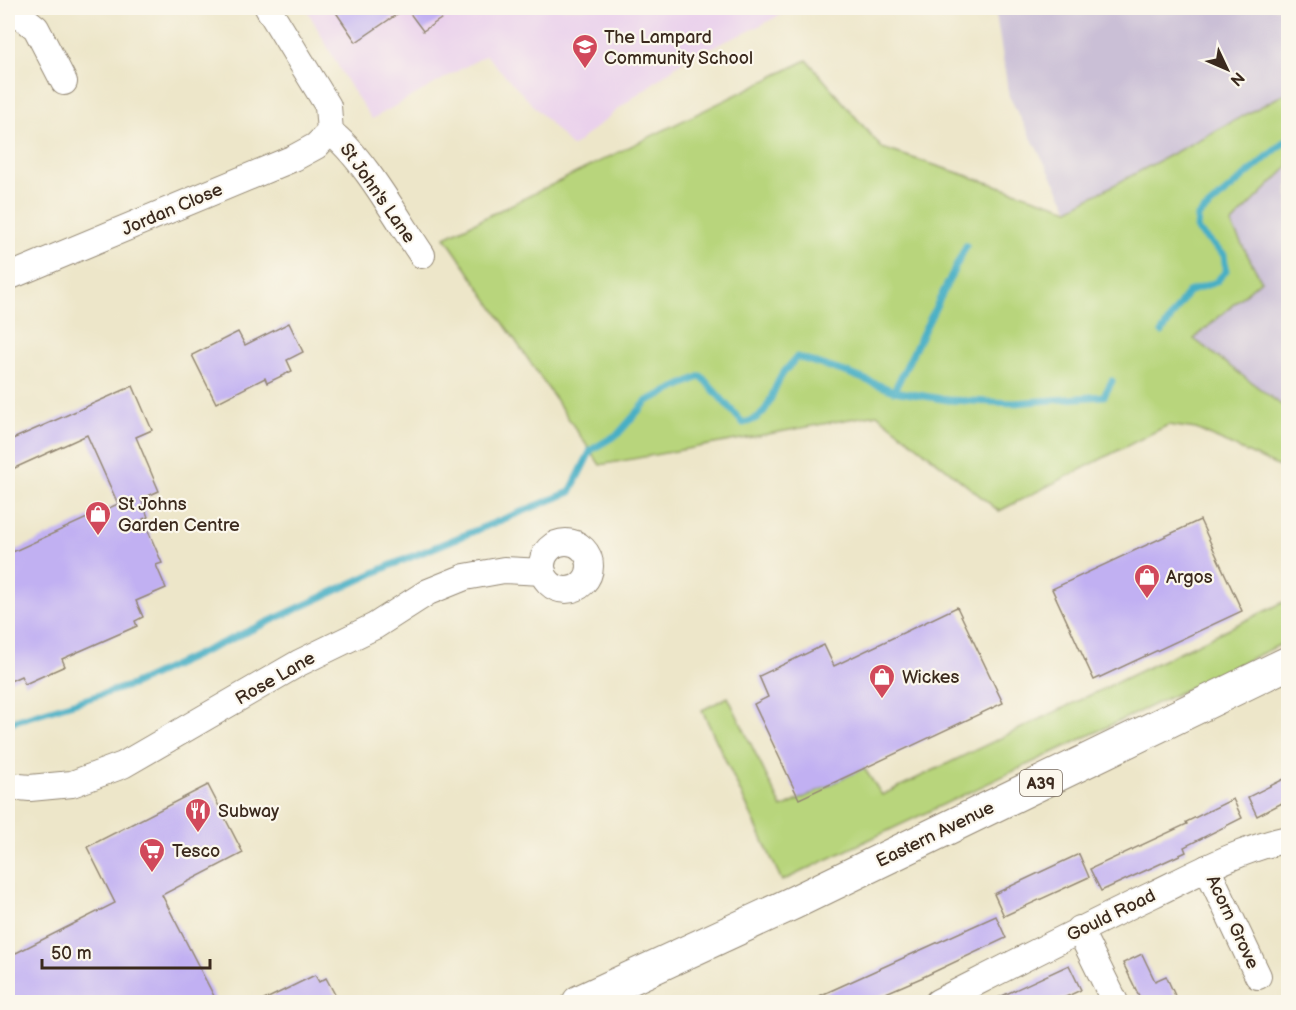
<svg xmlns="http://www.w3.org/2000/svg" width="1296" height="1010" font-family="'Balsamiq Sans',sans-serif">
<rect width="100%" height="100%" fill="#fbf7ec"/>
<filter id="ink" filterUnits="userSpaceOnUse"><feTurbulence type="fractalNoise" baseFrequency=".0167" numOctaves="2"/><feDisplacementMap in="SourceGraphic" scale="12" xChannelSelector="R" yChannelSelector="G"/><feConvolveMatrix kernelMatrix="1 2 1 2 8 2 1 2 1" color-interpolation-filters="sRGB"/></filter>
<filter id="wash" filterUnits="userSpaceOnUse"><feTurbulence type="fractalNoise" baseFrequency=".008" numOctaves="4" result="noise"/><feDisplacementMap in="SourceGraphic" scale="24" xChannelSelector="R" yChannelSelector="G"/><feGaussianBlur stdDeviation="1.35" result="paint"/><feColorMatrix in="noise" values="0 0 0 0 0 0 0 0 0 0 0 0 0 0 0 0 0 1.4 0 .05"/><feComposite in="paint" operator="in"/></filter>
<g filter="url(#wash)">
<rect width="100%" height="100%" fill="#ede6c9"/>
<polygon fill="#ead1ec" points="306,8 794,8 747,32 687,58 622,106 572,147 486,55 372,119 347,82"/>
<polygon fill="#cabfd6" points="995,8 1288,8 1288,424 1210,382 1069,209 1009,96"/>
<g fill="#b8d57b" stroke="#7a804c" stroke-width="1.5">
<polygon points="807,60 882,148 1069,209 1288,92 1288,167 1231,224 1261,280 1194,339 1288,410 1288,471 1196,429 1168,425 999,511 877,414 600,465 445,237"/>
<polygon points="1288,600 1288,641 782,881 702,710 728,697 782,808 864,768 882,795"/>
</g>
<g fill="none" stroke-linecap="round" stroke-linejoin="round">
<g stroke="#46afc5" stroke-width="7">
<polyline points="1162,332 1188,292 1216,282 1226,271 1224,255 1197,230 1198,216 1288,139"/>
<polyline points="894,391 966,246"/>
<path d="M8,723L132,685L389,566L570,492L591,450L618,434L647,401L701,376L743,423C772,417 768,396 782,375C786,369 792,363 797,357L848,373L894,391L948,400L1014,403L1104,396L1112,381"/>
</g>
</g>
<g id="blocks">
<g fill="#c1b0f2">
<polygon points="333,8 406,8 356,42"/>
<polygon points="406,8 457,8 423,31"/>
<polygon points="289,323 303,352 287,360 292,371 267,383 265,378 216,403 192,355 238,332 245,345"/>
<polygon points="133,386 152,430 136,437 159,491 141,499 148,517 143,519 162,563 156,565 166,588 136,601 143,617 135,621 137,626 62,659 65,666 25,684 21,676 8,682 8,554 118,504 87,435 8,471 8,441"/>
<polygon points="1200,520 1242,611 1094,680 1052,589"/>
<polygon points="957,607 1003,703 799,799 754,704 768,697 759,676 824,645 834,666"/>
<polygon points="1288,777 1288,800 1257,816 1248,797"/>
<polygon points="208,785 243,853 162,895 217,1002 8,1002 8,957 115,903 87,847"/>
<polygon points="1233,799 1242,818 1184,847 1186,852 1101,891 1090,869 1187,824 1186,822"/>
<polygon points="1079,854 1089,877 1004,916 994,894"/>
<polygon points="996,916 1006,938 921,978 865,1002 806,1002"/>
<polygon points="1142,954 1155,981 1166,976 1178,1002 1142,1002 1123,963"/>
<polygon points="1069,965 1081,990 1055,1002 989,1002"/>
<polygon points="315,975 319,982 326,978 339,1002 260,1002"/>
</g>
</g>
</g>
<g filter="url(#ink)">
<use href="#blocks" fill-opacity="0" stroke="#948874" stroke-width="1.5"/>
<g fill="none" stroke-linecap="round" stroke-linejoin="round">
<defs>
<g id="minor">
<polyline points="22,8 21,16 36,28 64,82"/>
<path d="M268,8L328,106L330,132C363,156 398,220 422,255"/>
<polyline points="8,277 294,158 316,146 330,132"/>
<circle cx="566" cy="566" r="24"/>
<polyline points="8,786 30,788 72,784 123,765 299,663 375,626 428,592 465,577 504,570 543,572"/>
<polyline points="1207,868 1258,976"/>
<polyline points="1079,929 1115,1002"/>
<path d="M938,1002C1009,966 1081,929 1154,894C1197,873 1241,849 1288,839"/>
</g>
<polyline id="primary" points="579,1002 793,903 1288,663"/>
</defs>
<use href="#minor" stroke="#948874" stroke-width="28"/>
<use href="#primary" stroke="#948874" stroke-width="35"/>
<use href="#minor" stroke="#fff" stroke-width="26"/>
<use href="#primary" stroke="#fff" stroke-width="33"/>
</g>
</g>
<defs>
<symbol id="school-pin" viewBox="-11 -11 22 30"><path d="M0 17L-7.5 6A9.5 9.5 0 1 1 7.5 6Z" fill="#d1495b" stroke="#fbf7ec"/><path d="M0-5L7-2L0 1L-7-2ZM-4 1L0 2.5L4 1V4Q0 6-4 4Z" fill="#fff"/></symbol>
<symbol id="shop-pin" viewBox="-11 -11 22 30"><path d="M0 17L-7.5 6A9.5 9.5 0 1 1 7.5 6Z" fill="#d1495b" stroke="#fbf7ec"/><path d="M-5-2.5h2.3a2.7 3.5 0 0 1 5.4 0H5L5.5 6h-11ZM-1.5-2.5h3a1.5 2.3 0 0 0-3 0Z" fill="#fff"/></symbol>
<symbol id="restaurant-pin" viewBox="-11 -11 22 30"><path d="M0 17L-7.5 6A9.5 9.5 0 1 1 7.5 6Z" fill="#d1495b" stroke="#fbf7ec"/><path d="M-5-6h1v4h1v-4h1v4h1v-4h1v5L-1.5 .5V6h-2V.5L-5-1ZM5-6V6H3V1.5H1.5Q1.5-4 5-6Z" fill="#fff"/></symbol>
<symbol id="supermarket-pin" viewBox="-11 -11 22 30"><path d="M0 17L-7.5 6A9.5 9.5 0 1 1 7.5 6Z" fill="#d1495b" stroke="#fbf7ec"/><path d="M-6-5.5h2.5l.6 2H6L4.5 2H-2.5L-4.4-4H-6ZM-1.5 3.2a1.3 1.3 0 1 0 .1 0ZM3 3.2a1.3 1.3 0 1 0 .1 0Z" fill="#fff"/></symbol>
</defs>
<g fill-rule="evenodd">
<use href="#school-pin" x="570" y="32" width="30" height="40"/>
<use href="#shop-pin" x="83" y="499" width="30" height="40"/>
<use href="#shop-pin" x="1132" y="562" width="30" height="40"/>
<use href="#shop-pin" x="867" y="662" width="30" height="40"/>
<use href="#restaurant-pin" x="183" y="796" width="30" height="40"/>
<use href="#supermarket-pin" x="137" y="836" width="30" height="40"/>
</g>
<g text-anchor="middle" stroke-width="4.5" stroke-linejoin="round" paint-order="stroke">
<rect fill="#fbf7ec" stroke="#75685c" stroke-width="1.5" x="1020" y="770" width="42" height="26" rx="4.5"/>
<g font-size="16" font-weight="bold" fill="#3b2a1e">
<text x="1041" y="789">A39</text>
</g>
<g font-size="18" fill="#3b2a1e" stroke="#fbf7ec" text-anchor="start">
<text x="604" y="43">The Lampard<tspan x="604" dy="21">Community School</tspan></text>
<text x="118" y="510">St Johns<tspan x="118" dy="21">Garden Centre</tspan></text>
<text x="1166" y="583">Argos</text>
<text x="902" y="683">Wickes</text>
<text x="218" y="817">Subway</text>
<text x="172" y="857">Tesco</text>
</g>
<g font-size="18" fill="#3b2a1e" stroke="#fbf7ec">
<text transform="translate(378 193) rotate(55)" y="6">St John's Lane</text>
<text transform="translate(172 209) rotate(-23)" y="6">Jordan Close</text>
<text transform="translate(275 678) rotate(-30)" y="6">Rose Lane</text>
<text transform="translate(935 834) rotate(-26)" y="6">Eastern Avenue</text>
<text transform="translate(1111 915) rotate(-26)" y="6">Gould Road</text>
<text transform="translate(1233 922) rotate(65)" y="6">Acorn Grove</text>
</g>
</g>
<rect width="1296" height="1010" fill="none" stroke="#fbf7ec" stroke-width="30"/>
<g transform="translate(1227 69) rotate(134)" stroke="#fbf7ec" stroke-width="4.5" paint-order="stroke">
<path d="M0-4.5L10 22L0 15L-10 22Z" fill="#3b2a1e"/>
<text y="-9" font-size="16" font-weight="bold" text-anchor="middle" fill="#3b2a1e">N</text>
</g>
<path d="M42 959v9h168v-9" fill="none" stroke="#3b2a1e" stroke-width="3"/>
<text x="51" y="959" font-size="18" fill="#3b2a1e" stroke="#fbf7ec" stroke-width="4.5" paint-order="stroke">50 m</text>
</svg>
